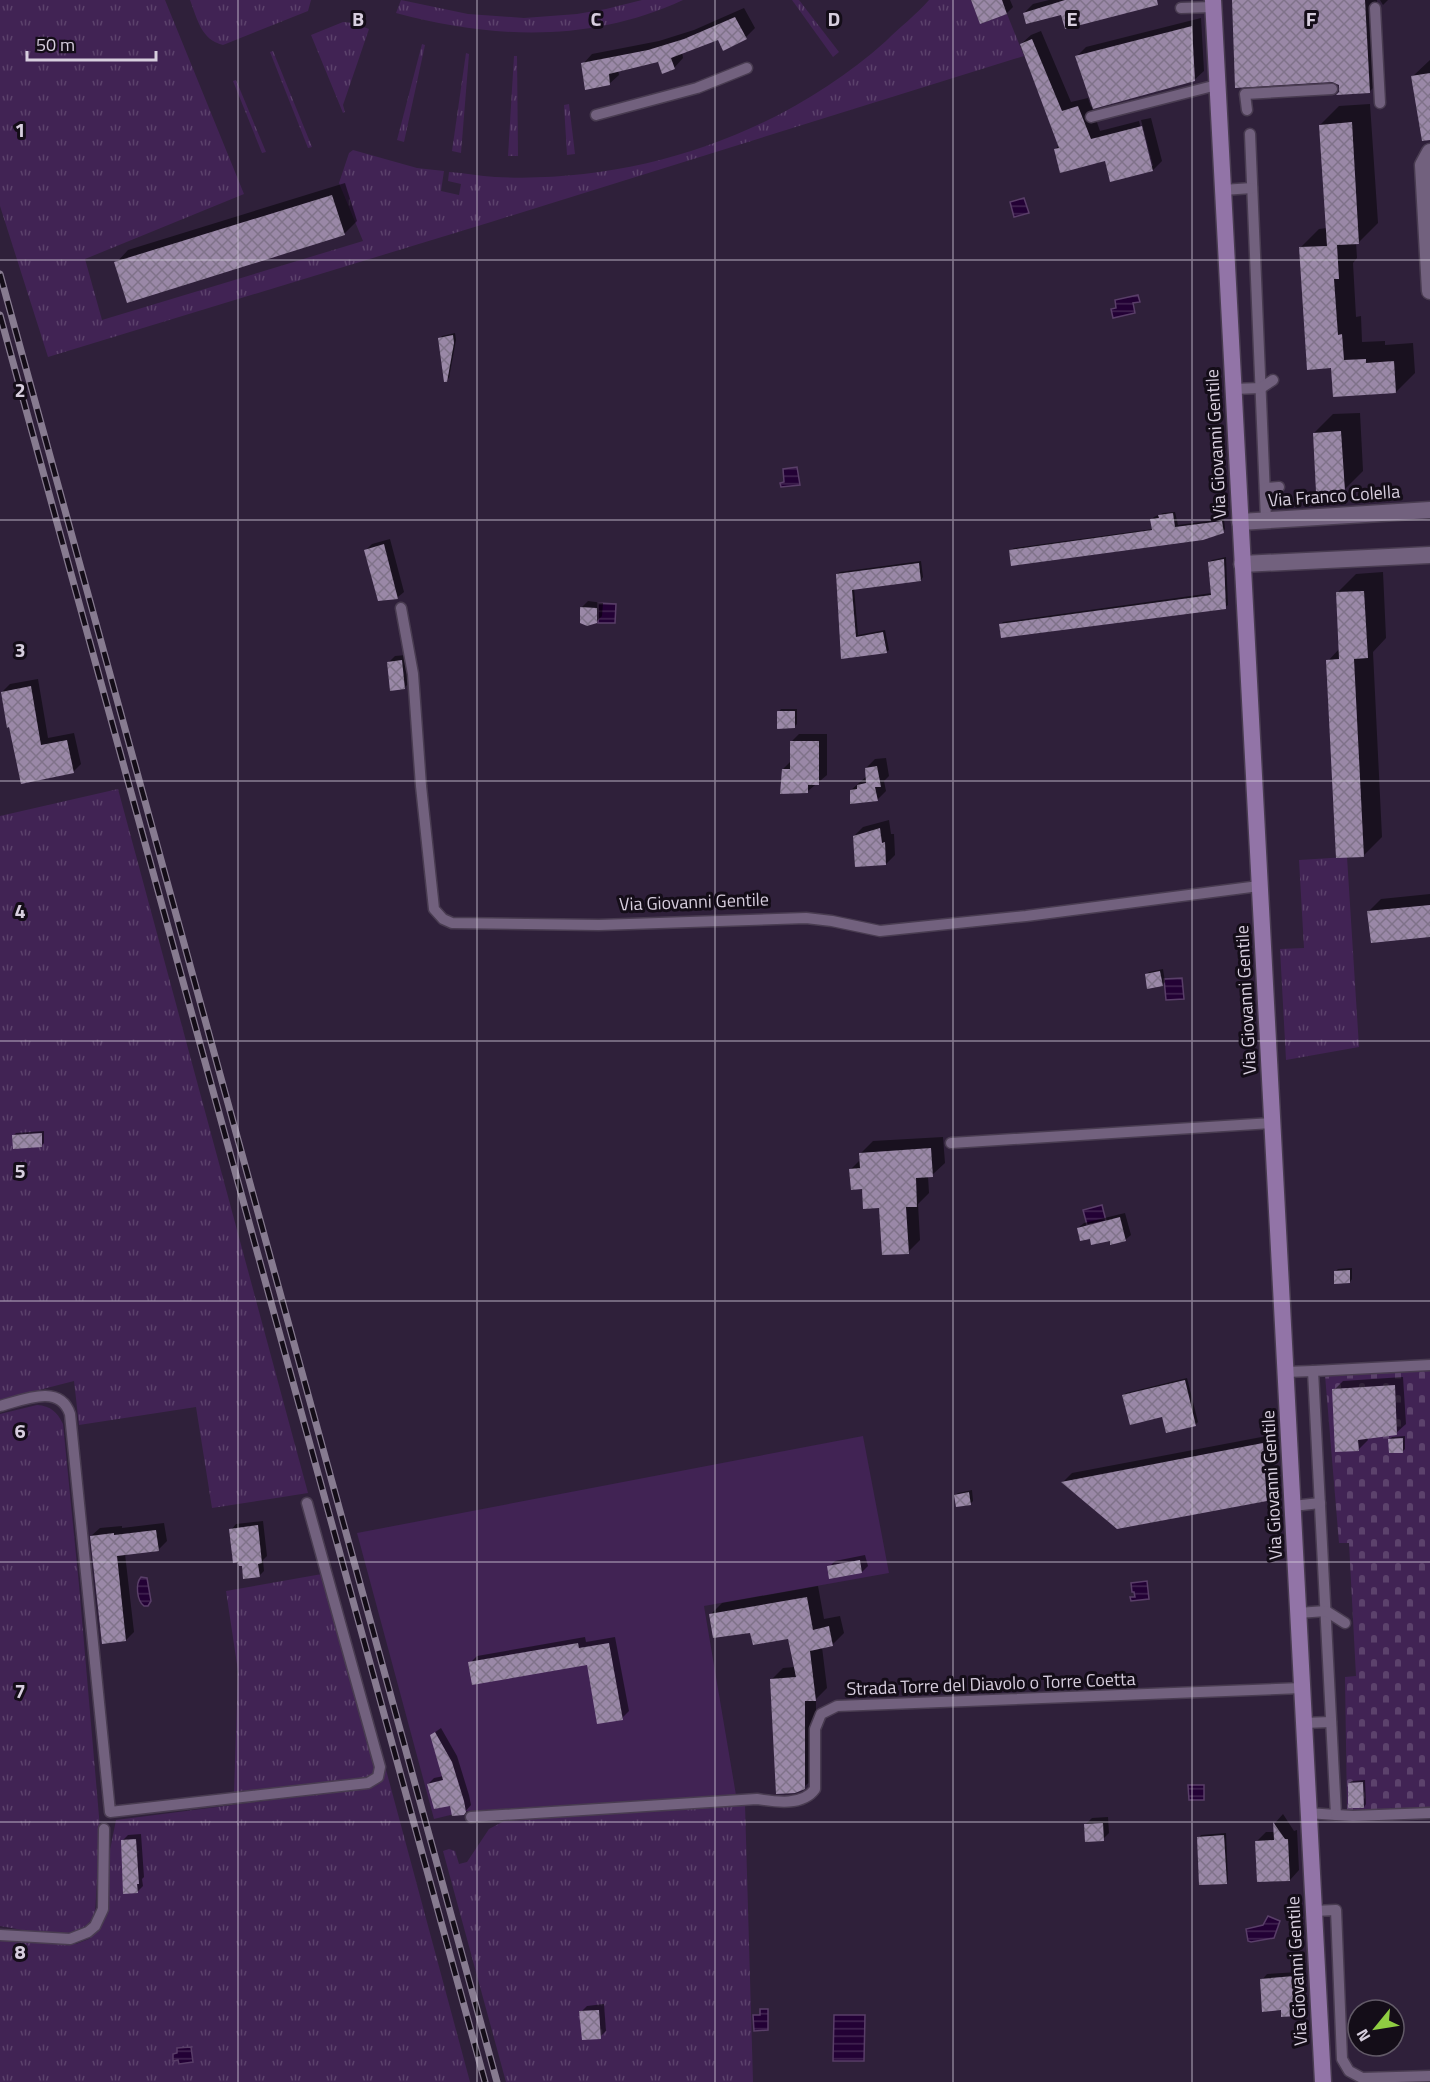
<svg xmlns="http://www.w3.org/2000/svg" width="1430" height="2082" font-family="'Titillium Web',sans-serif">
<defs>
<pattern id="grass-tufts" width="24" height="20" patternUnits="userSpaceOnUse" patternTransform="scale(1.5)"><rect width="24" height="20" fill="#412354"/><path d="M3 7l-1-3M5 7V3M7 7l1-3M15 17l-1-3M17 17v-4M19 17l1-3" fill="none" stroke="#5c426c"/></pattern>
<pattern id="cemetery-stones" width="16" height="16" patternUnits="userSpaceOnUse" patternTransform="scale(1.5)"><rect width="16" height="16" fill="#412354"/><path d="M2 7V4a2 2 0 0 1 4 0v3zM10 15v-3a2 2 0 0 1 4 0v3z" fill="#5c426c"/></pattern>
<pattern id="water-rules" width="6" height="5" patternUnits="userSpaceOnUse" patternTransform="scale(1.5)"><rect width="6" height="5" fill="#230135"/><path d="M0 2.5h6" fill="none" stroke="#422552"/></pattern>
<pattern id="building-cross-hatch" width="8" height="8" patternUnits="userSpaceOnUse" patternTransform="scale(1.5)"><rect width="8" height="8" fill="#9a88a7"/><path d="M0 0l8 8M0 8l8-8" fill="none" stroke="#7f7289"/></pattern>
</defs>
<rect width="100%" height="100%" fill="#2f203a"/>
<g fill="url(#grass-tufts)">
<path d="M0,0H165L244,194L85,259L102,320L363,241L339,183L349,153L353,150L417,168L444,171L441,191L459,195L461,184L448,181L449,172C464,173 480,176 495,177C635,184 781,135 886,41C900,27 916,15 929,0H971L980,24L1007,14L1024,56L491,222L48,357L0,206Z"/>
<path d="M190,0H311L308,11L223,45C201,40 197,18 190,0Z"/>
<path d="M401,0L468,14L524,18L577,14L606,9L642,0H683C590,43 493,39 396,13Z"/>
<polygon points="792,0 799,0 839,52 833,57"/>
<polygon points="343,22 353,23 369,29 343,105 345,112 343,113 311,35"/>
<polygon points="422,44 425,45 404,142 397,140"/>
<polygon points="273,51 312,147 308,148 270,52"/>
<polygon points="466,53 469,54 461,153 452,151"/>
<polygon points="514,56 517,56 518,156 508,156"/>
<polygon points="236,80 266,152 262,153 233,81"/>
<polygon points="569,104 575,154 567,155 564,105"/>
<polygon points="118,789 308,1493 212,1508 196,1407 79,1425 74,1381 0,1400 0,816"/>
<polygon points="1347,857 1359,1047 1286,1060 1280,949 1304,948 1299,860"/>
<path d="M37,1405C51,1406 57,1412 63,1424L79,1585L100,1828L95,1914C78,1947 30,1930 0,1926V1414Z"/>
<polygon points="322,1574 377,1767 374,1775 370,1779 234,1793 238,1671 226,1591"/>
<path d="M385,1766L470,2082H0V1940L76,1944L89,1939L99,1929L106,1916L110,1850L116,1820L372,1787C382,1782 383,1776 385,1766Z"/>
<polygon points="745,1805 753,2082 506,2082 443,1851 449,1849 455,1851 459,1864 467,1862 489,1829 506,1820"/>
</g>
<polygon fill="url(#cemetery-stones)" points="1430,1370 1430,1807 1347,1811 1345,1677 1356,1676 1349,1543 1339,1543 1325,1375"/>
<polygon fill="#412354" points="863,1436 889,1573 704,1606 736,1795 467,1811 434,1819 357,1533"/>
<g fill="url(#water-rules)" stroke="#593e68" stroke-width="1.5">
<polygon points="1024,198 1029,213 1014,217 1010,202"/>
<polygon points="1138,295 1140,302 1133,303 1135,313 1113,318 1111,309 1116,308 1115,300"/>
<polygon points="797,467 800,485 781,487 780,483 784,482 783,469"/>
<polygon points="598,603 616,604 615,623 598,623"/>
<polygon points="1182,978 1184,999 1166,1000 1164,979"/>
<polygon points="1102,1205 1106,1221 1087,1225 1083,1210"/>
<path d="M141,1577L147,1578L151,1601L148,1606H144C137,1601 135,1584 141,1577Z"/>
<polygon points="1147,1581 1149,1599 1131,1601 1130,1597 1135,1597 1134,1592 1132,1592 1131,1583"/>
<polygon points="1188,1785 1204,1785 1204,1800 1189,1800"/>
<polygon points="1268,1916 1280,1921 1274,1938 1251,1942 1248,1941 1246,1929 1263,1925"/>
<polygon points="760,2009 768,2009 768,2030 754,2031 753,2015 760,2015"/>
<polygon points="834,2015 865,2015 864,2061 833,2061"/>
<polygon points="191,2047 193,2062 179,2064 178,2060 173,2061 173,2054 177,2053 177,2048"/>
</g>
<g fill="#0007">
<polygon points="972,0 1010,0 1013,7 1007,13 981,22"/>
<polygon points="1049,0 1156,0 1062,13 1024,13 1033,4"/>
<polygon points="1235,0 1377,0 1381,80 1369,92 1340,85"/>
<polygon points="1380,0 1388,0 1383,5"/>
<polygon points="744,8 755,28 746,37 724,49 719,39 682,52 683,58 674,68 659,60 618,70 619,75 609,84 583,64 592,54 659,41 694,30"/>
<polygon points="1201,18 1204,71 1194,80 1092,108 1100,131 1139,121 1150,166 1153,166 1141,120 1151,118 1162,161 1153,170 1056,149 1059,145 1021,44 1031,35 1041,31 1071,102 1088,98 1091,107 1094,106 1077,56 1086,47"/>
<polygon points="1430,60 1430,119 1413,76"/>
<polygon points="1370,104 1378,223 1359,242 1356,242 1357,258 1353,263 1356,317 1361,316 1362,342 1385,341 1385,345 1413,343 1415,373 1396,392 1332,366 1300,248 1319,229 1327,228 1320,125 1339,106"/>
<polygon points="345,183 357,221 344,234 116,263 128,250"/>
<polygon points="455,333 456,340 449,378 446,380 440,338 442,336"/>
<polygon points="1360,413 1363,471 1344,490 1314,433 1333,414"/>
<polygon points="1175,512 1178,525 1224,519 1225,529 1223,532 1011,550 1014,548 1153,529 1152,519 1154,517 1163,513"/>
<polygon points="390,539 404,592 398,597 379,599 366,550 372,544"/>
<polygon points="1226,557 1228,605 1225,607 1001,624 1003,622 1212,593 1209,562 1212,560"/>
<polygon points="921,561 923,577 921,580 854,588 858,635 885,630 889,650 886,652 843,658 837,574 840,572"/>
<polygon points="1383,572 1386,638 1373,652 1382,837 1363,856 1328,661 1340,648 1337,593 1356,574"/>
<polygon points="588,601 603,603 602,616 596,622 582,607"/>
<polygon points="407,655 410,682 404,688 389,662 395,656"/>
<polygon points="38,679 48,738 74,733 81,764 73,772 23,783 2,692 10,684"/>
<polygon points="781,709 797,709 797,724 794,727 779,712"/>
<polygon points="799,734 827,734 827,775 808,791 783,769 791,761 791,742"/>
<polygon points="886,758 889,776 884,781 886,791 877,800 851,790 867,776 866,768 875,759"/>
<polygon points="889,820 891,834 894,834 895,855 886,864 854,836 863,827"/>
<polygon points="1430,894 1430,935 1368,912 1381,899"/>
<polygon points="1163,969 1165,982 1163,985 1148,987 1146,975 1149,972"/>
<polygon points="44,1131 44,1143 42,1145 14,1135 16,1133"/>
<polygon points="943,1137 945,1163 932,1175 928,1176 929,1193 918,1204 920,1240 908,1252 881,1206 863,1188 851,1169 861,1159 861,1153 873,1141"/>
<polygon points="1125,1213 1131,1235 1125,1240 1091,1237 1078,1228 1084,1223"/>
<polygon points="1352,1268 1352,1279 1350,1282 1335,1272 1338,1269"/>
<polygon points="1403,1377 1406,1424 1396,1433 1367,1437 1368,1440 1358,1450 1334,1390 1343,1381"/>
<polygon points="1187,1378 1198,1422 1195,1425 1163,1416 1124,1395 1126,1393"/>
<polygon points="1272,1435 1275,1490 1266,1499 1063,1482 1072,1473"/>
<polygon points="1405,1436 1405,1449 1403,1451 1390,1439 1392,1437"/>
<polygon points="972,1490 973,1501 971,1503 955,1495 958,1493"/>
<polygon points="263,1521 267,1556 263,1560 264,1571 259,1576 243,1564 231,1530 236,1524"/>
<polygon points="164,1523 167,1541 158,1550 125,1554 134,1632 126,1640 91,1536 100,1528 122,1526 122,1528"/>
<polygon points="865,1555 868,1566 862,1572 829,1567 835,1561"/>
<polygon points="818,1586 824,1619 840,1616 844,1633 832,1645 822,1647 827,1688 816,1699 816,1776 804,1787 771,1680 783,1668 795,1667 789,1637 752,1631 711,1614 722,1603"/>
<polygon points="585,1637 586,1642 615,1637 629,1711 622,1718 588,1663 470,1663 477,1656"/>
<polygon points="441,1728 457,1756 469,1795 471,1805 463,1814 428,1784 434,1778 444,1776 431,1735"/>
<polygon points="1365,1780 1366,1804 1364,1807 1349,1783 1352,1781"/>
<polygon points="1283,1814 1294,1831 1297,1830 1299,1870 1290,1880 1257,1841 1266,1832 1275,1832 1275,1823"/>
<polygon points="1108,1817 1109,1833 1103,1839 1086,1824 1092,1818"/>
<polygon points="1226,1833 1228,1880 1226,1882 1199,1838 1201,1835"/>
<polygon points="141,1834 144,1877 142,1879 143,1886 137,1892 122,1841 128,1835"/>
<polygon points="1299,1972 1301,2010 1295,2015 1282,2009 1262,1980 1267,1974"/>
<polygon points="604,2004 606,2031 600,2037 581,2012 587,2006"/>
</g>
<g fill="url(#building-cross-hatch)">
<polygon points="971,0 1002,0 1007,14 980,24"/>
<polygon points="1065,0 1157,0 1158,5 1065,29 1061,15 1026,24 1023,13"/>
<polygon points="1232,0 1365,0 1370,93 1336,95 1339,92 1339,85 1332,82 1235,88"/>
<polygon points="735,17 747,39 723,51 718,40 671,58 675,69 662,74 658,62 609,74 610,85 585,90 581,63 648,50 684,39"/>
<polygon points="1192,26 1195,81 1093,109 1075,56"/>
<polygon points="1032,39 1062,111 1078,106 1091,139 1142,126 1153,171 1110,182 1105,161 1060,173 1054,149 1059,148 1020,44"/>
<polygon points="1430,73 1430,140 1422,141 1411,76"/>
<polygon points="1352,122 1359,244 1337,245 1339,279 1334,279 1338,335 1342,334 1344,360 1366,359 1366,363 1394,361 1396,393 1333,397 1331,368 1307,370 1299,247 1327,246 1319,125"/>
<polygon points="332,195 345,235 127,303 114,262"/>
<polygon points="453,335 454,343 447,382 444,382 438,338"/>
<polygon points="1341,431 1345,491 1316,492 1313,433"/>
<polygon points="1173,513 1175,527 1222,521 1224,533 1203,540 1011,566 1009,550 1152,530 1150,519 1159,518 1158,515"/>
<polygon points="384,544 398,599 378,601 364,550"/>
<polygon points="1224,559 1226,609 1001,638 999,624 1211,595 1208,562"/>
<polygon points="919,563 921,581 852,590 856,637 883,632 887,653 841,659 836,574"/>
<polygon points="1364,591 1368,658 1354,659 1364,857 1336,858 1326,660 1339,659 1336,592"/>
<polygon points="580,607 597,608 597,623 587,626 580,623"/>
<polygon points="402,660 405,689 390,691 387,662"/>
<polygon points="31,686 41,745 67,740 74,773 21,784 9,727 7,728 1,692"/>
<polygon points="777,711 795,711 795,728 777,729"/>
<polygon points="790,741 819,741 819,785 808,785 808,793 780,794 782,769 790,769"/>
<polygon points="877,766 881,787 875,787 878,801 850,804 850,790 857,789 857,785 866,783 865,768"/>
<polygon points="880,828 882,843 885,842 886,865 855,867 853,836"/>
<polygon points="1430,905 1430,937 1371,943 1367,911"/>
<polygon points="1160,971 1163,986 1147,989 1145,974"/>
<polygon points="42,1133 42,1147 13,1149 12,1135"/>
<polygon points="931,1148 933,1177 916,1178 917,1207 906,1207 909,1254 882,1255 879,1208 863,1209 862,1189 851,1190 849,1169 860,1168 859,1153"/>
<polygon points="1120,1217 1126,1241 1110,1245 1110,1241 1091,1245 1090,1239 1080,1241 1077,1228"/>
<polygon points="1350,1270 1350,1283 1334,1284 1334,1271"/>
<polygon points="1185,1380 1196,1426 1166,1433 1162,1417 1130,1425 1122,1395"/>
<polygon points="1395,1385 1397,1435 1358,1440 1359,1451 1335,1452 1332,1389"/>
<polygon points="1403,1438 1403,1453 1389,1453 1388,1439"/>
<polygon points="1263,1443 1267,1501 1117,1529 1061,1482"/>
<polygon points="969,1492 971,1505 956,1507 954,1495"/>
<polygon points="258,1525 262,1563 258,1564 260,1577 243,1579 242,1566 239,1566 238,1562 233,1563 229,1529"/>
<polygon points="156,1530 159,1551 117,1556 126,1641 102,1644 90,1536 114,1533 114,1535"/>
<polygon points="860,1560 862,1573 829,1579 827,1566"/>
<polygon points="807,1597 813,1630 829,1626 833,1646 810,1651 816,1701 805,1701 805,1789 795,1793 776,1794 770,1679 796,1677 788,1639 753,1645 750,1633 713,1638 709,1614"/>
<polygon points="578,1643 579,1648 609,1643 623,1720 597,1724 587,1665 472,1685 468,1662"/>
<polygon points="435,1732 452,1762 464,1801 466,1812 464,1815 452,1816 450,1806 434,1809 427,1784 443,1780 430,1735"/>
<polygon points="1363,1782 1364,1808 1348,1808 1348,1783"/>
<polygon points="1273,1822 1285,1839 1288,1839 1290,1881 1257,1882 1255,1841 1274,1840"/>
<polygon points="1103,1823 1104,1841 1085,1842 1084,1824"/>
<polygon points="1224,1835 1227,1884 1199,1885 1197,1837"/>
<polygon points="136,1839 139,1884 137,1884 138,1893 123,1894 121,1840"/>
<polygon points="1294,1976 1296,2016 1281,2017 1281,2010 1262,2012 1260,1979"/>
<polygon points="599,2010 601,2039 582,2040 579,2011"/>
</g>
<g fill="none" stroke-linecap="round" stroke-linejoin="round">
<defs>
<g id="service">
<polyline points="1181,8 1213,7"/>
<polyline points="1375,8 1380,103"/>
<polyline points="1247,110 1245,94 1332,89"/>
<polyline points="596,115 697,88 747,68"/>
<polyline points="1091,117 1217,85"/>
<polyline points="1250,134 1266,520"/>
<polyline points="1223,190 1252,188"/>
<polyline points="1233,389 1261,388 1273,380"/>
<polyline points="1265,488 1279,487"/>
<polyline points="401,608 413,674 421,786 434,909 443,919 452,923 599,925 806,918 832,921 880,931 1026,916 1259,886"/>
<polyline points="951,1143 1273,1123"/>
<polyline points="1313,1371 1430,1365"/>
<polyline points="1285,1372 1313,1371 1336,1815 1308,1813"/>
<path d="M0,1406C23,1400 60,1383 70,1414L110,1812L368,1783L378,1777L380,1767L307,1503"/>
<polyline points="1293,1506 1320,1503"/>
<polyline points="1298,1613 1326,1611 1345,1623"/>
<polyline points="1303,1723 1331,1722"/>
<polyline points="1336,1815 1353,1816 1430,1813"/>
<path d="M471,1817L757,1799C776,1802 803,1806 815,1789V1729L821,1714L837,1706L1302,1688"/>
<polyline points="1314,1911 1336,1910 1342,2059 1349,2071 1362,2078 1430,2076"/>
<polyline points="0,1935 70,1939 88,1932 95,1926 103,1909 104,1829"/>
</g>
<g id="minor">
<polyline points="1430,152 1423,165 1430,291"/>
<polyline points="1240,522 1430,510"/>
<polyline points="1242,564 1430,555"/>
</g>
<polyline id="primary" points="1213,0 1323,2082"/>
</defs>
<use href="#service" stroke="#493c51" stroke-width="13"/>
<use href="#minor" stroke="#493c51" stroke-width="19"/>
<use href="#primary" stroke="#493c51" stroke-width="19"/>
<use href="#service" stroke="#72617e" stroke-width="10"/>
<use href="#minor" stroke="#72617e" stroke-width="16"/>
<use href="#primary" stroke="#9274a7" stroke-width="16"/>
<defs>
<g id="rail">
<polyline points="0,274 497,2082"/>
<polyline points="0,315 485,2082"/>
</g>
</defs>
<use href="#rail" stroke="#877b90" stroke-width="7"/>
<use href="#rail" stroke="#140d18" stroke-width="4.5" stroke-dasharray="14" stroke-linecap="butt"/>
</g>
<path fill="none" stroke="#d7cede" stroke-width="1.5" stroke-opacity="0.55" d="M238,0V2082M477,0V2082M715,0V2082M953,0V2082M1192,0V2082M0,260H1430M0,520H1430M0,781H1430M0,1041H1430M0,1301H1430M0,1562H1430M0,1822H1430"/>
<g text-anchor="middle" stroke-width="6" stroke-linejoin="round" paint-order="stroke">
<g font-size="18" fill="#d7cede" stroke="#140d18">
<text transform="translate(1216 444) rotate(-93)" y="6">Via Giovanni Gentile</text>
<text transform="translate(1334 496) rotate(-4)" y="6">Via Franco Colella</text>
<text transform="translate(694 902) rotate(-2)" y="6">Via Giovanni Gentile</text>
<text transform="translate(1246 1000) rotate(-93)" y="6">Via Giovanni Gentile</text>
<text transform="translate(1272 1485) rotate(-93)" y="6">Via Giovanni Gentile</text>
<text transform="translate(991 1684) rotate(-2)" y="6">Strada Torre del Diavolo o Torre Coetta</text>
<text transform="translate(1297 1971) rotate(-93)" y="6">Via Giovanni Gentile</text>
</g>
</g>
<g font-size="20" text-anchor="middle" font-weight="bold" fill="#d7cede" stroke="#140d18" stroke-width="6" stroke-linejoin="round" paint-order="stroke">
<text x="358" y="26">B</text>
<text x="596" y="26">C</text>
<text x="834" y="26">D</text>
<text x="1072" y="26">E</text>
<text x="1311" y="26">F</text>
<text x="20" y="137">1</text>
<text x="20" y="397">2</text>
<text x="20" y="657">3</text>
<text x="20" y="918">4</text>
<text x="20" y="1178">5</text>
<text x="20" y="1438">6</text>
<text x="20" y="1698">7</text>
<text x="20" y="1959">8</text>
</g>
<g transform="translate(1376 2028) rotate(240)"><circle r="28" fill="#140d18" stroke="#625a67" stroke-width="1.5"/>
<path d="M0-4.5L10 22L0 15L-10 22Z" fill="#8fcd42"/>
<text y="-9" font-size="16" font-weight="bold" text-anchor="middle" fill="#d7cede">N</text>
</g>
<path d="M27 51v9h129v-9" fill="none" stroke="#d7cede" stroke-width="3"/>
<text x="36" y="51" font-size="18" fill="#d7cede" stroke="#140d18" stroke-width="4.5" paint-order="stroke">50 m</text>
</svg>
